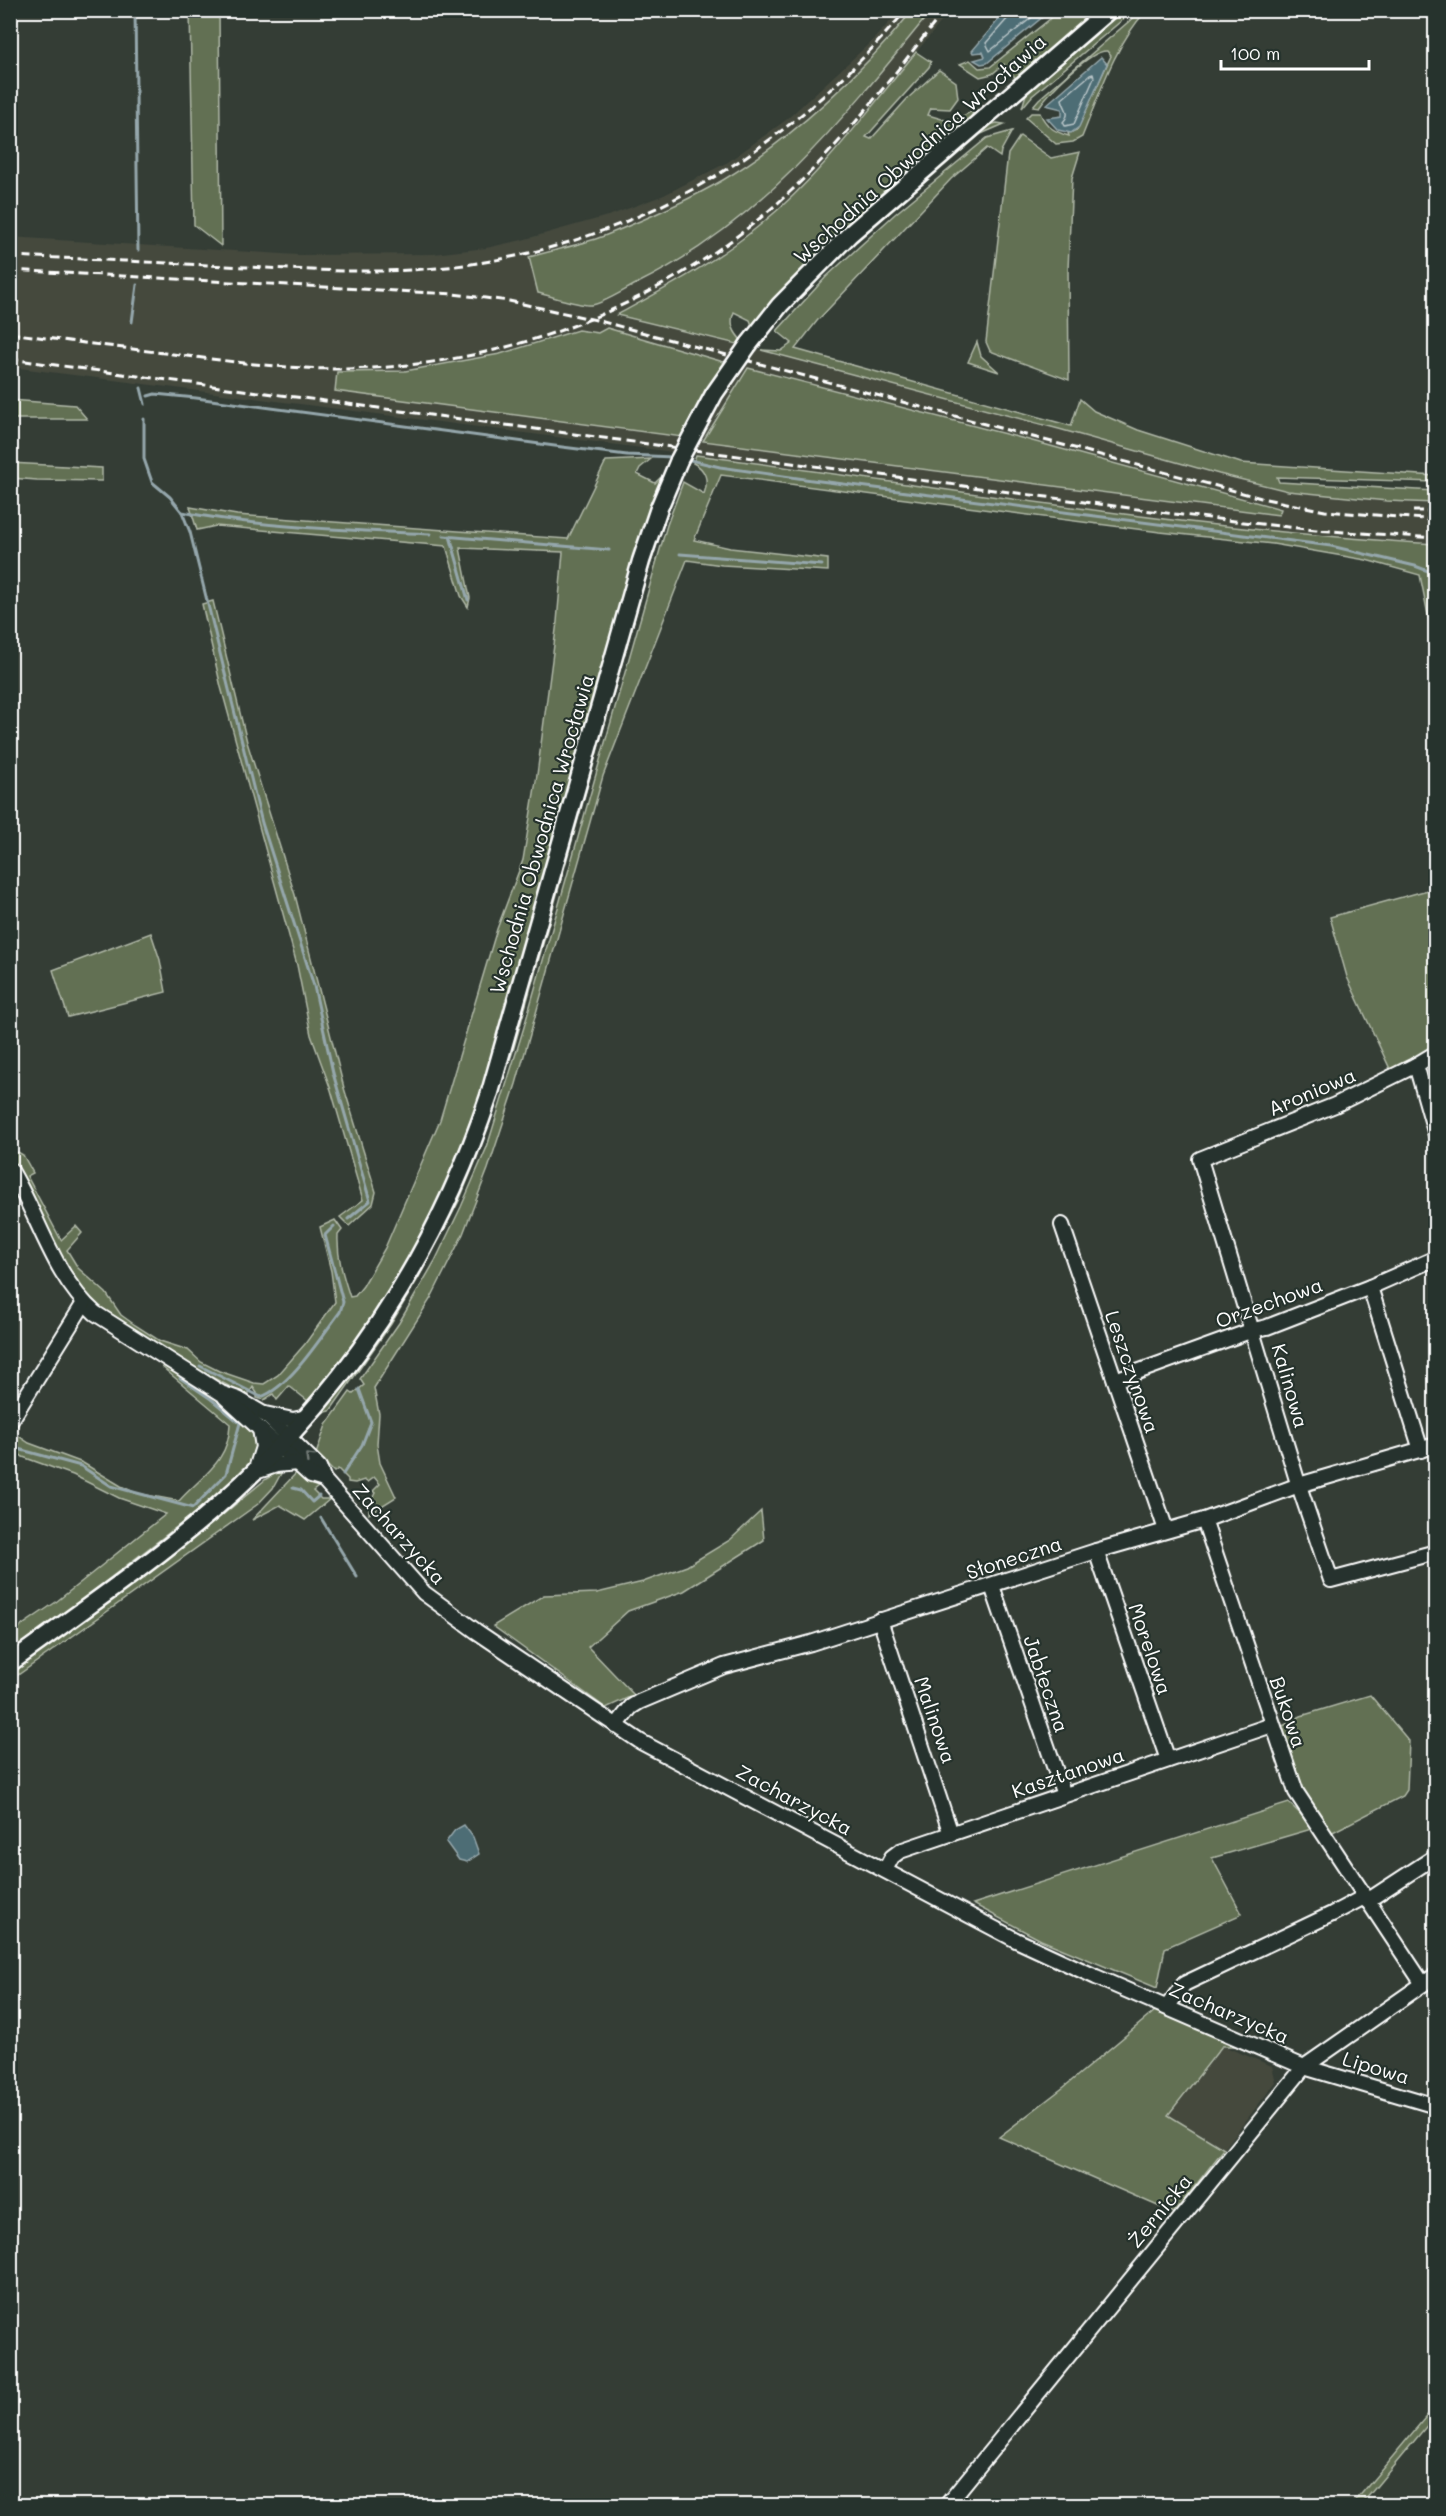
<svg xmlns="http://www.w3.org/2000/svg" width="1446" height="2516" font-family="Mali,sans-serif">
<rect width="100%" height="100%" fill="#343d35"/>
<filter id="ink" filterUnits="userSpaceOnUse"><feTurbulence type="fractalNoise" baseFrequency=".0167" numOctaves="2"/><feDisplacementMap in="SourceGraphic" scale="12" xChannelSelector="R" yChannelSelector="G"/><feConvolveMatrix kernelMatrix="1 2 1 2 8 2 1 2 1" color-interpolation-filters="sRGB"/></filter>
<g filter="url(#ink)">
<g fill="#44493e">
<polygon points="900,11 950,11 824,165 799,191 760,226 729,248 676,283 618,315 691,331 1059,429 1219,474 1387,501 1435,503 1435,544 1369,541 1164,520 735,460 11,367 10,237 298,255 433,254 486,248 522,240 611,215 664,195 728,162 786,120 872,41"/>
<polygon points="1223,2046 1272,2066 1276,2082 1224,2149 1168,2116"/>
</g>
<g fill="#627052" stroke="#b0b8a8" stroke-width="1.5">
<polygon points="190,11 219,11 221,246 194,225"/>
<path d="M912,11H931C846,116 761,223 636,284C626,289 601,305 591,305C580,306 551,296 538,293L529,257C554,250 580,245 604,236C644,220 685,202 723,180C792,139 862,73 912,11Z"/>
<polygon points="1060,11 1094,11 1010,84 1015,77 1010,72 1007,74 1004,73 1006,67 1004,64 992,74 980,77 960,64 970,60 979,68 990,67"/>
<polygon points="1123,11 1133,11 1032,96 1022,108 1026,94"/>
<path d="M1141,11H1146C1114,46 1100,93 1082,137L1073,142L1056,144L1026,118L1031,113H1040C1046,127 1055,132 1069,136L1068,133L1077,130L1111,56L1107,51C1090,50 1049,92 1039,107L1033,106L1039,99Z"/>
<path d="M916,52L931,62L929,67L866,137L871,139L907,99L939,70L956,82L958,98L950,109L931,108L928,115L952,122L974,110L971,117L883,192L803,271L753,328L750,320L734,312C729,324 734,333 743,342L741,345L617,315C666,288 717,261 760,225C821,176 867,112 916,52Z"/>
<path d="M997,123L1004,124L981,134L843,253L770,328C836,253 913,190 989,125Z"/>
<polygon points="1012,131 1001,151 1000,157 987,148 951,179 817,321 795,349 1071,426 1080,399 1094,411 1138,430 1241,463 1435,476 1435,482 1277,477 1279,482 1435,491 1435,503 1387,501 1288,491 1219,474 1059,429 761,350 781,351 792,343 777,331 826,277 895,214 987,138"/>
<polygon points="1020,136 1051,158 1080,152 1072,178 1068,269 1069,380 990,351 986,342 1008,154"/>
<polygon points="607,328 727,363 683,437 335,391 337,372 405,371 500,354 578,330 598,333"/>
<polygon points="977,342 981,356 999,372 968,362"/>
<polygon points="748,368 1025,439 1281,509 1279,515 703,441"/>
<polygon points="11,400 75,405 87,419 11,419"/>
<path d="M696,455C942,487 1187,530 1435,544V650L1420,575L1366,560L1273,544L1160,532L721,475L694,540L730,548L828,559V571L722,565L687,560L603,776L516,1084L488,1169L463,1234L431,1298L374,1388L379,1414L377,1444L380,1463L396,1497L369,1514V1505L375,1493L373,1491L380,1484L374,1477L367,1482L364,1480L355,1483L348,1482V1479L338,1469L334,1472L316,1454L326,1425L350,1392L353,1394L364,1385L360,1379L399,1323L435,1261L461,1207L487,1147L524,1027L667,525L683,482L704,494C709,481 706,469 693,463Z"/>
<path d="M651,459L640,468L637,474L655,483L660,478L664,479L508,1005C496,1044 485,1084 470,1122C433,1223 378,1319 308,1401L289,1386L277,1400L273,1394L264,1400L257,1398V1393L253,1387L247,1396L197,1369L92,1304L71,1276L17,1168L13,1158L14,1153L18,1152L23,1155L33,1173L27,1176L61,1240L76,1226L82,1233L67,1250L78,1268L106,1293L121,1315L135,1325L160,1341L188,1350L201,1362L219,1371L254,1383L264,1384L278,1375L305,1344L335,1302L331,1271L320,1227L335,1220L342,1230L338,1235C337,1257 343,1276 350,1297L355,1296L363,1286L385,1248L440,1120L497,929L523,860L537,775L557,622L563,552L460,548L470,598L468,607L461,596L446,546L216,526L197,530L190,507L237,515L568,539L606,461Z"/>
<polygon points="10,463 102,468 102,481 37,480 11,478"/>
<path d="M678,479L645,581L513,1051L476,1160L459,1201L418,1279L391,1324L330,1411L321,1413C343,1386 366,1359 385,1329C430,1260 464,1188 492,1111L637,599L661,524Z"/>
<polygon points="213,601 247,742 295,895 344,1088 376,1192 373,1204 349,1226 340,1217 363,1200 331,1090 311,1035 297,965 221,687 202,604"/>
<polygon points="1435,888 1435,1049 1391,1071 1347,977 1330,917"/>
<polygon points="151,933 160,960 166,992 68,1017 53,970"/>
<path d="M165,1363L218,1398L260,1438L253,1464L200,1509L11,1654V1633L56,1602L166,1514L119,1498L73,1475L23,1457L11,1447V1431L29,1443L83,1463L121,1486L136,1493L179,1501C201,1476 229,1463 230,1424L162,1367Z"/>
<polygon points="284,1468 273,1488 258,1504 11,1680 10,1674 202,1532 266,1479"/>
<polygon points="298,1471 318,1487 313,1491 321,1499 330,1499 305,1520 280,1505 252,1520"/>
<polygon points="761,1511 764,1540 684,1591 628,1611 588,1647 634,1695 606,1708 493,1626 544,1595 597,1593 643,1582 687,1566 730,1540"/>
<polygon points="1370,1695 1409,1741 1407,1790 1403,1796 1327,1835 1297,1785 1277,1729 1301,1716"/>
<polygon points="1289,1803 1315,1828 1212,1858 1242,1914 1165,1948 1157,1988 1041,1940 973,1904"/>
<polygon points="1155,2011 1188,2021 1235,2043 1235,2046 1222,2046 1168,2115 1224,2149 1174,2213 999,2137 1064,2087"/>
<polygon points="1435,2406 1435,2416 1361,2505 1352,2505"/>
</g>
<g fill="#4e6d75" stroke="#95a7ac" stroke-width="1.5">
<polygon points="1006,11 1050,11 987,63 981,64 974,60 985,57 983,52 973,53 972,51"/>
<polygon points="1101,57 1107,64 1079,127 1071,133 1058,130 1047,118 1062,116 1062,109 1046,105"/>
<polygon points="464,1825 473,1837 479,1854 467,1862 459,1860 446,1842 455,1830"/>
</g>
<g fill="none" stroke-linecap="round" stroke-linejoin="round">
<g stroke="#b8c5c8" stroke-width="1.5">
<polyline points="1010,10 1009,17 986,43 990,51 1041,10"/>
<path d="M1090,75L1093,74L1094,78L1074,124L1065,126L1063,122C1072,112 1064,109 1062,99Z"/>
</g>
<g stroke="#95a7ac" stroke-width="3">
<polyline points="135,10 138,250"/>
<polyline points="132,322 137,285"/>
<polyline points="141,388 145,404"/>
<polyline points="148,396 155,394 196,398 562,447 627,455 673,457"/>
<polyline points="144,419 144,459 152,482 170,497 182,512 190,532 262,823 314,986 333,1073 370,1201 348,1219"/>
<polyline points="686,459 720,467 812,480 1331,546 1415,566 1436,574"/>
<path d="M182,512C264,528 347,530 430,534"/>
<polyline points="444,536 609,550"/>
<polyline points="450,536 468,600"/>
<polyline points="680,554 822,565"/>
<path d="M200,1366L261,1397C290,1387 321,1337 340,1312L343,1302L325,1235L334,1226"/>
<polyline points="10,1441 18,1449 81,1466 111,1486 193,1508 226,1474 240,1423 211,1399 180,1378"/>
<polyline points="343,1474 362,1445 371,1422 359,1389"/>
<polyline points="293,1488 301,1490 312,1502 319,1496"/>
<polyline points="321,1518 357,1577"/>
</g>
<defs>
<g id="minor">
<polyline points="1436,1053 1416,1065 1335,1105 1200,1159 1297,1480 1331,1580 1436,1552"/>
<polyline points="1416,1065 1436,1135"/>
<path d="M10,1169C39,1216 53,1276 95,1313L221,1393L238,1399L267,1416L319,1467L324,1480L424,1593L476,1631L641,1742L1016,1940L1096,1977L1304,2067L1436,2106"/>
<polyline points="1062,1225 1166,1530"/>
<polyline points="1370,1287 1421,1450"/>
<polyline points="1115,1380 1253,1330 1267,1327 1370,1287 1436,1258"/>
<polyline points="225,1397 311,1476 324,1480"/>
<polyline points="265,1414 293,1420 307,1417"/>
<polyline points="10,1422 84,1303"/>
<polyline points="255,1472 263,1447 260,1429"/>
<polyline points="255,1472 276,1465 297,1463"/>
<polyline points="1204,1520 1296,1792 1423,1984"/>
<polyline points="1096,1551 1168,1760"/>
<polyline points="992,1586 1064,1795"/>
<polyline points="880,1620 951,1834"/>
<polyline points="616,1726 631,1707 639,1702 724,1666 811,1643 1096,1551 1204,1520 1299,1485 1436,1445"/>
<polyline points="885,1870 892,1857 900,1851 1272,1725"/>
<polyline points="1367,1901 1436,1856"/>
<polyline points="1167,2007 1184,1984 1332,1914 1364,1897"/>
<polyline points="946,2506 1304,2067 1436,1975"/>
</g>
<g id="major">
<polyline points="749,344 780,305 850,234 1109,10"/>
<path d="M10,1663C78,1613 149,1565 213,1510C342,1398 435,1258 489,1096L641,561L659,508L679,460"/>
</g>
</defs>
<use href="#minor" stroke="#fff" stroke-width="18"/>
<use href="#major" stroke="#fff" stroke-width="21"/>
<use href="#minor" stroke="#26332d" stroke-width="14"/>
<use href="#major" stroke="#26332d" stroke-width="16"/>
<g stroke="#fff" stroke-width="3" stroke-dasharray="9 4.5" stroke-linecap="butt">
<path d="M10,256C89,259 167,263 246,267C310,270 374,274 437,268C626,251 786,154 906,10"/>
<polyline points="10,270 453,294 509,301 596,320 1261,498 1325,511 1436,520"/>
<path d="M10,333C67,341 124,348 180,355C234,362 287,369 340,369C507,368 671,304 792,190C849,136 896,71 945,10"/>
<polyline points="10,359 1182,515 1316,530 1436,538"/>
<polyline points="1413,511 1436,511"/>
</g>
<defs>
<polyline id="major-bridge" points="679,460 714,394 749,344"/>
</defs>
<use href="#major-bridge" stroke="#fff" stroke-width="21" stroke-linecap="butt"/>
<use href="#major-bridge" stroke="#26332d" stroke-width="16"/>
</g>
<defs><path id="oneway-chevron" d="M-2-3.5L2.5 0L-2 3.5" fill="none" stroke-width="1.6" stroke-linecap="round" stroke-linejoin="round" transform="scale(1.5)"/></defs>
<use stroke="#727a76" href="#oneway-chevron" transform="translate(309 1457) rotate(-135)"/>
</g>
<g text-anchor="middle" stroke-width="4.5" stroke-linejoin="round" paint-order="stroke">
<g font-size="20" fill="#fff" stroke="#26332d">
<text transform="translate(920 149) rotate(-42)" y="7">Wschodnia Obwodnica Wrocławia</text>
<text transform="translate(542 834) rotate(-74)" y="7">Wschodnia Obwodnica Wrocławia</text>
<text transform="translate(1312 1092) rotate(-23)" y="7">Aroniowa</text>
<text transform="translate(1269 1303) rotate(-20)" y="7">Orzechowa</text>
<text transform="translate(1132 1372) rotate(71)" y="7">Leszczynowa</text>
<text transform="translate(1290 1386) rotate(74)" y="7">Kalinowa</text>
<text transform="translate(399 1534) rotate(48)" y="7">Zacharzycka</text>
<text transform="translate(1014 1558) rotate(-18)" y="7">Słoneczna</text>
<text transform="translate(1150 1649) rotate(71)" y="7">Morelowa</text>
<text transform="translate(1046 1684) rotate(71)" y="7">Jabłeczna</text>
<text transform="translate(1288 1712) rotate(71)" y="7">Bukowa</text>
<text transform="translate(935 1720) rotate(71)" y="7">Malinowa</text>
<text transform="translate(1068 1773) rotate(-19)" y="7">Kasztanowa</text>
<text transform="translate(794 1800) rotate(28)" y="7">Zacharzycka</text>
<text transform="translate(1229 2013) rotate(23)" y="7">Zacharzycka</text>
<text transform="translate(1376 2068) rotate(17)" y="7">Lipowa</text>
<text transform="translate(1160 2211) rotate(-51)" y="7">Żernicka</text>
</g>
</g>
<rect width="1446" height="2516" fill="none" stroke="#26332d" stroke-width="36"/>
<rect x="18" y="18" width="1410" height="2480" fill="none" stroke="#fff" stroke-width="2" filter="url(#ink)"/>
<path d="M1221 60v9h148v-9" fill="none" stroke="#ffffff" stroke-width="3"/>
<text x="1230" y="60" font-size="18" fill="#ffffff" stroke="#26332d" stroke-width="4.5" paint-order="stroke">100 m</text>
</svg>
